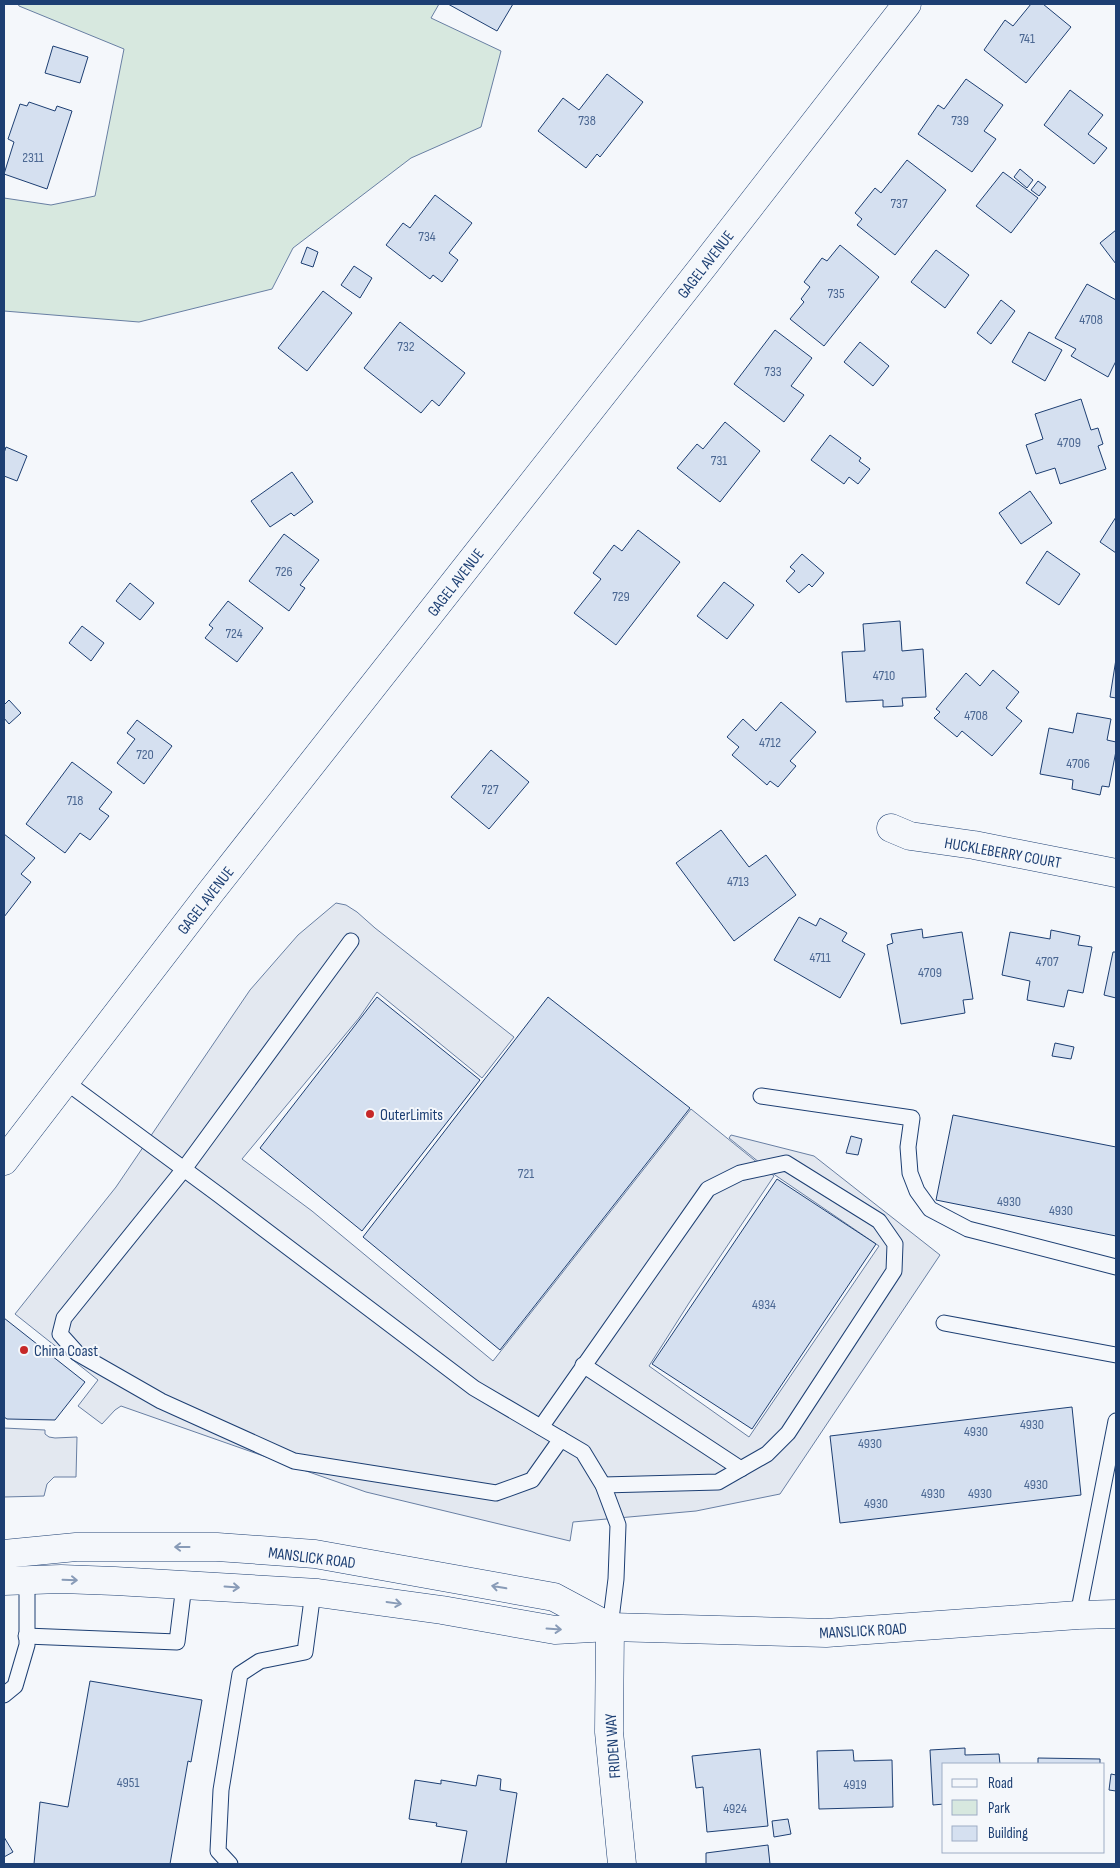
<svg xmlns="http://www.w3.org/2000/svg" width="1120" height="1868" font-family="'Sofia Sans Condensed',sans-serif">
<rect width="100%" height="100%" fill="#f4f7fb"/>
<polygon fill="#d7e8df" stroke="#687fa3" points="18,4 439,4 431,18 501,51 481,127 411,158 293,248 272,289 139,322 4,311 4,198 51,205 95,196 124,49 19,6"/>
<g fill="#e3e8f0" stroke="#687fa3">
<polygon points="336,903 346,905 357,912 375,928 514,1037 482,1078 377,992 359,1018 242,1159 312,1211 493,1361 691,1109 774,1176 689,1303 649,1366 749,1437 879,1246 775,1175 729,1138 731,1135 814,1156 940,1255 780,1494 696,1511 573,1522 570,1541 366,1492 121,1406 115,1410 102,1424 78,1406 98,1380 15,1314 116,1187 250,990 298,935"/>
<polygon points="4,1428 45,1430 45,1434 49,1437 55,1438 77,1437 76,1477 54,1477 47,1484 44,1496 4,1497"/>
</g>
<g fill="#d5e0f0" stroke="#1d3f73">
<polygon points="448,4 513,4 497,31"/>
<polygon points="1031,4 1043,4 1071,27 1026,83 984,50 1005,20 1013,26"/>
<polygon points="53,46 88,57 80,83 45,73"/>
<polygon points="607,74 643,102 600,157 597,154 586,168 538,131 563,98 579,110"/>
<polygon points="966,79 1003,105 984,131 996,139 972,172 918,134 938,105 944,109"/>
<polygon points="1070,90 1103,115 1088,134 1107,148 1094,164 1044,125"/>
<polygon points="29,102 55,111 57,106 72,111 47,189 4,174 14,142 8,139 20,104 27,106"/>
<polygon points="907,160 946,190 895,255 857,225 862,219 855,213 875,188 881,193"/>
<polygon points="1020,169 1033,180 1027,188 1014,177"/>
<polygon points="1003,172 1038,198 1011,233 976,206"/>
<polygon points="1038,181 1046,187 1039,196 1031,190"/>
<polygon points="435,195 472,223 449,253 458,260 442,282 433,275 430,279 386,245 403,223 410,228"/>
<polygon points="1116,230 1116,264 1100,243"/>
<polygon points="840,245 879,277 824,346 790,319 804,302 801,299 810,287 804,282 822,258 827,261"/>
<polygon points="307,247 318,252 313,267 301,263"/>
<polygon points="936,250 969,275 945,308 911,282"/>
<polygon points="354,266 372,278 360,298 341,285"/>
<polygon points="1087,284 1116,300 1116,361 1108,377 1071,356 1076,349 1055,338"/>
<polygon points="323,291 352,313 307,371 278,348"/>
<polygon points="1001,300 1015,311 991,344 977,333"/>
<polygon points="400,322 465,373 439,406 432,400 421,413 364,368"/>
<polygon points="775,330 812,358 791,386 804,395 784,422 734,384"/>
<polygon points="1029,332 1062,350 1045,381 1012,362"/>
<polygon points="860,342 889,366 873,386 844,362"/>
<polygon points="1081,399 1091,430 1098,428 1103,444 1098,446 1106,469 1060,484 1055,468 1036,474 1026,445 1043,439 1035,414"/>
<polygon points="725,422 760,451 720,502 677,468 697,444 703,449"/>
<polygon points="830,435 861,458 859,461 870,469 858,484 849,477 844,484 811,460"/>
<polygon points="6,447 27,456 17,481 4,476 4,453"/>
<polygon points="292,472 313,502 294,516 291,513 270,527 251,501"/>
<polygon points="1030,491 1052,523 1021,544 999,513"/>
<polygon points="1116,517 1116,553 1100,542"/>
<polygon points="638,530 680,562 616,645 574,613 601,579 593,573 614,545 622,551"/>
<polygon points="284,534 319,560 300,585 305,588 289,611 249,581"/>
<polygon points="1047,551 1080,574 1059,605 1026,583"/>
<polygon points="802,554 824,573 812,587 809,584 799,593 786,581 795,571 790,567"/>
<polygon points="724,582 754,605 727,639 697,616"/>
<polygon points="130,583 154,603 140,620 116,601"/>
<polygon points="228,601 263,628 237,662 205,638 213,628 209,625"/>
<polygon points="900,621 902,651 923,649 926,697 902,698 903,706 883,707 883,700 846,702 842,652 865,651 863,624"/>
<polygon points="82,626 104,643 91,661 69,643"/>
<polygon points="1116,659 1116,698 1110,697"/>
<polygon points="993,670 1019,692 1006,708 1022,721 992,756 962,731 957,737 934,718 940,712 936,709 966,673 980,686"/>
<polygon points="9,700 21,713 9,724 4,718 4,705"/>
<polygon points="781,702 816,732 790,761 796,766 778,787 770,781 767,785 732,755 739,747 727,737 743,719 756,731"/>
<polygon points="1077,713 1111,719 1107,740 1116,742 1116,751 1109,787 1102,786 1100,795 1072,789 1073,780 1040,774 1049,728 1073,733"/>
<polygon points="137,720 172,746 144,784 117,763 135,739 127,733"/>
<polygon points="491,750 529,782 489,829 451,797"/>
<polygon points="72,762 112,792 99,809 109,816 90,840 80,833 65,853 26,824"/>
<polygon points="721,830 749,867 766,855 796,895 734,941 676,863"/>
<polygon points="4,834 35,858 21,874 31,882 4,917"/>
<polygon points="799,917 816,926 820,918 847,933 842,941 865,954 840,998 774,960"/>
<polygon points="922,929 923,938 962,932 973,999 963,1000 965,1013 901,1024 887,945 893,943 891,934"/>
<polygon points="1051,930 1080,936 1078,945 1092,947 1083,993 1068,990 1064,1007 1027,1000 1030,981 1002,975 1010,932 1050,939"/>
<polygon points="1113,952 1116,952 1116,998 1104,995"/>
<polygon points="377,997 480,1080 362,1231 260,1148"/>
<polygon points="548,997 690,1108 500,1350 363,1237"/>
<polygon points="1055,1043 1074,1047 1071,1059 1052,1056"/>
<polygon points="953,1115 1116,1147 1116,1236 936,1200"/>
<polygon points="851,1136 862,1139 858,1155 846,1153"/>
<polygon points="777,1179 876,1244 752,1429 652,1364"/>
<polygon points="4,1318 85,1382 55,1420 7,1419 4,1417"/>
<polygon points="1072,1407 1081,1495 840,1523 830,1436"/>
<polygon points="90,1681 202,1700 191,1762 188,1761 170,1864 34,1864 40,1802 68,1807"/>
<polygon points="965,1748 965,1755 999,1754 1000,1764 944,1764 944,1804 933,1805 930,1750"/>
<polygon points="760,1749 768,1826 707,1832 703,1787 696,1788 692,1756"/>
<polygon points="853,1750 854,1761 892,1760 893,1807 819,1809 817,1751"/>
<polygon points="1038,1758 1100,1759 1100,1764 1038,1764"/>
<polygon points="1111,1774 1116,1775 1116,1791 1109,1790"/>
<polygon points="478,1775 501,1779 500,1790 517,1793 506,1864 461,1864 467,1831 436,1826 437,1823 409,1819 415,1780 441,1784 441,1780 476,1786"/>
<polygon points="788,1819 791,1834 774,1837 772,1821"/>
<polygon points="4,1837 13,1852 4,1857"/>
<polygon points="768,1845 770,1864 706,1864 706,1853"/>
</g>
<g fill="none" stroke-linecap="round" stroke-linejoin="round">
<defs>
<g id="lane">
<polyline points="351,941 184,1169 64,1318 60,1334 77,1353 161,1401 294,1461 496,1493 532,1480 561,1439"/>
<polyline points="66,1082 219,1195 474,1388 583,1452 603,1485 618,1525 616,1579 610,1627"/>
<polyline points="761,1096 912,1118 908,1147 910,1173 917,1191 930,1209 968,1229 1116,1267"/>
<polyline points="944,1323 1116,1355"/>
<polyline points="583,1365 741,1469"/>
<polyline points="541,1427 708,1189 740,1173 786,1163 879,1221 895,1244 894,1271 788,1433 767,1454 718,1482 603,1485"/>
<polyline points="1078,1615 1116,1421"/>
<polyline points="26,1636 177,1642 184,1585"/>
<polyline points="4,1695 15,1686 27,1645 27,1580"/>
<polyline points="230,1864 218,1851 221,1790 240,1674 260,1661 305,1652 313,1592"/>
</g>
<g id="street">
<polyline points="891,828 910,836 974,845 1116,873"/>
<polyline points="610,1627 609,1732 622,1864"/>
</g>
<g id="secondary">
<polyline points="4,1161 210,893 705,264 907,4"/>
<polyline points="4,1554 76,1547 217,1547 315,1554 554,1597 610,1627"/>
<polyline points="4,1581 61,1579 115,1581 318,1593 442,1610 555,1630 610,1627 826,1633 1078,1615 1116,1614"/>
</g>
</defs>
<use href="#lane" stroke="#1d3f73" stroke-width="17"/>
<use href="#street" stroke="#1d3f73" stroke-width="29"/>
<use href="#secondary" stroke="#1d3f73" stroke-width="29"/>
<use href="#lane" stroke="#f4f7fb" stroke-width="15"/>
<use href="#street" stroke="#f4f7fb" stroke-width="28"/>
<use href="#secondary" stroke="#f4f7fb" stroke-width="28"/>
</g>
<defs><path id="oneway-shaft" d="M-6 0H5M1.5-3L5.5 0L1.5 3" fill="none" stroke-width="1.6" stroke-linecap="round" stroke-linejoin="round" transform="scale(1.25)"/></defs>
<g stroke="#889bb7">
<use href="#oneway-shaft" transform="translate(182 1547) rotate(180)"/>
<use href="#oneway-shaft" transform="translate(70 1580) rotate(2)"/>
<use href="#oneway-shaft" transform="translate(232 1587) rotate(4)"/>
<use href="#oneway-shaft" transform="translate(499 1587) rotate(-170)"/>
<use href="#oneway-shaft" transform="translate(394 1603) rotate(8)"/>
<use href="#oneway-shaft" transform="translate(554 1629) rotate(4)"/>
</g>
<g fill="#c62828" stroke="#f4f7fb" stroke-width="2">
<circle cx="370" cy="1114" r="5"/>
<circle cx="24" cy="1350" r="5"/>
</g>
<g text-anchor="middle" stroke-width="4" stroke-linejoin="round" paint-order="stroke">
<g font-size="14" fill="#4b6792">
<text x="1027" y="43">741</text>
<text x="587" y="125">738</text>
<text x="960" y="125">739</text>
<text x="33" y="162">2311</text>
<text x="899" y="208">737</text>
<text x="427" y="241">734</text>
<text x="836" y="298">735</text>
<text x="1091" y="324">4708</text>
<text x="406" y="351">732</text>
<text x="773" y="376">733</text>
<text x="1069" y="447">4709</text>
<text x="719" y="465">731</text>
<text x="284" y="576">726</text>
<text x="621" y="601">729</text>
<text x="234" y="638">724</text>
<text x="884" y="680">4710</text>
<text x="976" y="720">4708</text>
<text x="770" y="747">4712</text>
<text x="145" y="759">720</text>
<text x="1078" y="768">4706</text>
<text x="490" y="794">727</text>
<text x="75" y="805">718</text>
<text x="738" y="886">4713</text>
<text x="820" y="962">4711</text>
<text x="1047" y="966">4707</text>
<text x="930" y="977">4709</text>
<text x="526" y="1178">721</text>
<text x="1009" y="1206">4930</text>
<text x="1061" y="1215">4930</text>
<text x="764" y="1309">4934</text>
<text x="1032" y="1429">4930</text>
<text x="976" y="1436">4930</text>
<text x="870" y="1448">4930</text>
<text x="1036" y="1489">4930</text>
<text x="933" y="1498">4930</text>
<text x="980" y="1498">4930</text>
<text x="876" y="1508">4930</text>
<text x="128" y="1787">4951</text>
<text x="855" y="1789">4919</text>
<text x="735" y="1813">4924</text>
</g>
<g font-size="16" fill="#1d3f73" stroke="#f4f7fb">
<text transform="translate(705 264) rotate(-52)" y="6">GAGEL AVENUE</text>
<text transform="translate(455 582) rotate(-52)" y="6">GAGEL AVENUE</text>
<text transform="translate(1003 852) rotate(10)" y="6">HUCKLEBERRY COURT</text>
<text transform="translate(205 900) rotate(-52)" y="6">GAGEL AVENUE</text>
<text transform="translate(312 1557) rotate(7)" y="6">MANSLICK ROAD</text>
<text transform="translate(863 1630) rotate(-3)" y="6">MANSLICK ROAD</text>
<text transform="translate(612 1746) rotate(-94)" y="6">FRIDEN WAY</text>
</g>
<g font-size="16" fill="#1d3f73" stroke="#f4f7fb" text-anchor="start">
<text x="380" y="1120">OuterLimits</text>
<text x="34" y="1356">China Coast</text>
</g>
</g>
<rect width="1120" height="1868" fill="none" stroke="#1d3f73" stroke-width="10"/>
<rect x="942" y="1763" width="162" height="90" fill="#f4f7fb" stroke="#9eadc5"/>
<rect x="952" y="1779" width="25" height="8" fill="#f4f7fb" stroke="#9eadc5"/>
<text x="988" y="1788" font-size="15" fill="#1d3f73">Road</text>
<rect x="952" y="1800" width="25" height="15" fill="#d7e8df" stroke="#9eadc5"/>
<text x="988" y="1813" font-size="15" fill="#1d3f73">Park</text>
<rect x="952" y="1826" width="25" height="15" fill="#d5e0f0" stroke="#9eadc5"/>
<text x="988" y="1838" font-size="15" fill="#1d3f73">Building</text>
</svg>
